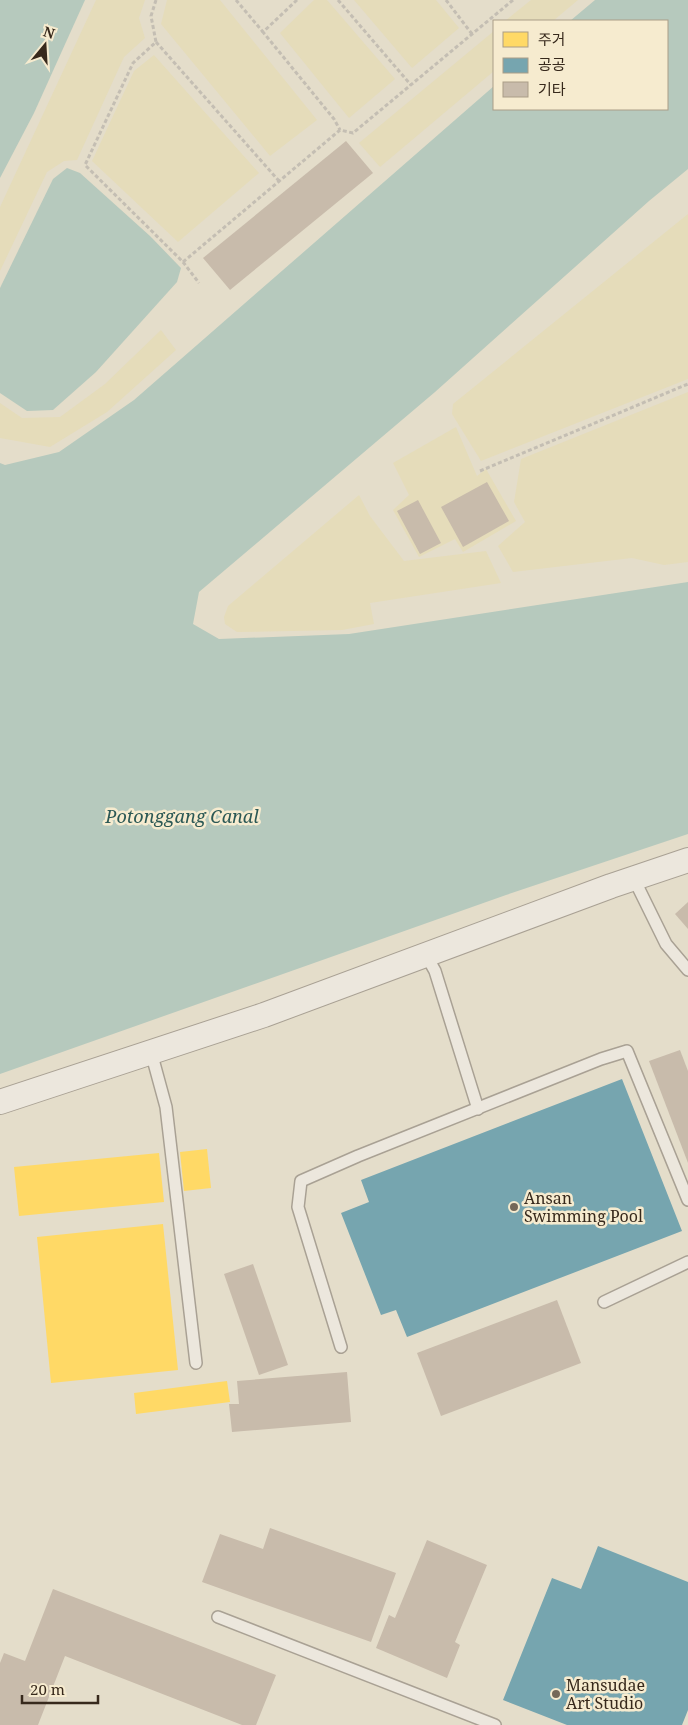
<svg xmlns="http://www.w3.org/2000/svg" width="688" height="1725" font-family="'Noto Serif','Noto Sans KR',serif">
<rect width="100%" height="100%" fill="#e4ddca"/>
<g fill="#e5dcba">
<polygon points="96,0 145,0 139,18 145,38 124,57 77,160 64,161 47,172 0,271 0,207"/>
<polygon points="167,0 220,0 317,120 270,156 161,24"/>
<polygon points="314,0 327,0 395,79 349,118 280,33"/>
<polygon points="354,0 436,0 459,28 412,68"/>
<polygon points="531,0 578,0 553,21 505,21"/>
<polygon points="494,31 494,71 380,167 359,143"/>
<polygon points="154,55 259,173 178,242 92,161 134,71"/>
<polygon points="688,214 688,379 481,461 452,414 453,404"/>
<polygon points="161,330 176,350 107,412 50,447 0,438 0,403 22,418 60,417 105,384"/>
<polygon points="688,392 688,562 664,565 632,558 513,572 498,546 525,522 514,502 521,459"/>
<polygon points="456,427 477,476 486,469 516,521 463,552 455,539 419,557 393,510 409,495 393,463"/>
<polygon points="359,495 370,516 404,561 486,551 501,583 370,603 374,624 342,630 237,632 225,624 224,617 228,606"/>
</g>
<g fill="#b6c9bd">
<polygon points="0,0 85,0 34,113 0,178"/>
<polygon points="595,0 688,0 688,169 649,201 435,392 199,592 193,624 219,639 349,634 688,582 688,834 506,895 0,1074 0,463 5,465 59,452 134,400 494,86 494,109 667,109 667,21 570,21"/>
<polygon points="67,168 80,173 150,236 181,268 177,282 96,372 53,410 27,411 0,393 0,288 53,179"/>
</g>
<g fill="#ffd966">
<polygon points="207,1149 211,1188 184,1191 180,1152"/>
<polygon points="159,1153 164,1202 19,1216 14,1167"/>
<polygon points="163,1224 178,1370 51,1383 37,1237"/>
<polygon points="227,1381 230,1402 136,1414 134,1393"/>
</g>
<g fill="#76a5af">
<polygon points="622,1079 682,1231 407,1337 396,1310 381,1315 341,1213 369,1202 361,1180"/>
<polygon points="598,1546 688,1582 688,1710 682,1725 567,1725 503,1700 552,1578 581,1589"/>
</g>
<g fill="#c8bbab">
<polygon points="346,141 373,173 230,290 203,258"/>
<polygon points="487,482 509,521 463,547 441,507"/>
<polygon points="418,500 441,543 420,554 397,511"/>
<polygon points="688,902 688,929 675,914"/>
<polygon points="680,1050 688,1071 688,1163 649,1061"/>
<polygon points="253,1264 288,1365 259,1375 224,1274"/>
<polygon points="557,1300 581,1363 441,1416 417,1353"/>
<polygon points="347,1372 351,1422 232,1432 229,1404 239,1404 237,1381"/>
<polygon points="270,1528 396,1573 371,1642 202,1582 220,1534 263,1549"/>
<polygon points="427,1540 487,1565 455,1642 460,1645 447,1678 376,1648 389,1615 395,1618"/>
<polygon points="53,1589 276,1675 256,1725 242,1725 65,1656 38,1725 0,1725 0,1663 4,1653 25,1661"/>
</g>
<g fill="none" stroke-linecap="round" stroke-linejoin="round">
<defs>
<g id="service">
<polyline points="634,879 666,944 688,970"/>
<polyline points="426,955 435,971 478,1109"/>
<polyline points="151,1052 166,1107 196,1363"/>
<polyline points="604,1302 688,1262"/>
<polyline points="341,1347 298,1207 301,1181 358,1156 601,1059 627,1051 688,1200"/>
<polyline points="218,1617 495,1725"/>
</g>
<polyline id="minor" points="0,1102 264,1015 611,886 688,860"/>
</defs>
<use href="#service" stroke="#a9a194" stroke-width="14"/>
<use href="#minor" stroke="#a9a194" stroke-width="26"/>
<g stroke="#c4beb3" stroke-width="3" stroke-dasharray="4 2.5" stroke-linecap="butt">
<polyline points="156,0 151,16 156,42 133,63 85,165 183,262 199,283"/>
<polyline points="236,0 263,32"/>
<polyline points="297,0 263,32 334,119 340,130"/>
<polyline points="338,0 411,85"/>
<polyline points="446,0 472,34"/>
<polyline points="156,42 279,181"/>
<polyline points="183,262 340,130 353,133 513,0"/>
<polyline points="480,471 688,384"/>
</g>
<use href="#service" stroke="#ece7dd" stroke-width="11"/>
<use href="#minor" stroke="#ece7dd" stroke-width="24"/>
</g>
<g fill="#746859" stroke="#f6ebcf" stroke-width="2">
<circle cx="514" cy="1207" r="5"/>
<circle cx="556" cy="1694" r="5"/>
</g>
<g text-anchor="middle" stroke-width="5" stroke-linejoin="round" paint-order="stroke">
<g font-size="16" fill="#37291c" stroke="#f6ebcf" text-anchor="start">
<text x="524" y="1204">Ansan<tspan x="524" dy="18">Swimming Pool</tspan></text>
<text x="566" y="1691">Mansudae<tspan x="566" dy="18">Art Studio</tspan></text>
</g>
<g font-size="18" font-style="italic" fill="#2b5855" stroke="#f6ebcf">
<text x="182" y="823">Potonggang Canal</text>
</g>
</g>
<rect x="493" y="20" width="175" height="90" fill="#f6ebcf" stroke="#aa9d87"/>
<rect x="503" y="32" width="25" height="15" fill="#ffd966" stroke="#aa9d87"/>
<text x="538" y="45" font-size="15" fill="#37291c">주거</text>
<rect x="503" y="58" width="25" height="15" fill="#76a5af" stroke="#aa9d87"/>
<text x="538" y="70" font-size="15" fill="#37291c">공공</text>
<rect x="503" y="82" width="25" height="15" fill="#c8bbab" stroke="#aa9d87"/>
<text x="538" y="95" font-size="15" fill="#37291c">기타</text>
<g transform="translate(45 45) rotate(18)" stroke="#f6ebcf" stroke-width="4" paint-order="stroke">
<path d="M0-4L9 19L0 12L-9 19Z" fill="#37291c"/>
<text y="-8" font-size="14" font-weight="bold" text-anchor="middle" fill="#37291c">N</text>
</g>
<path d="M22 1695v8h76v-8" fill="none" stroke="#37291c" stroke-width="2.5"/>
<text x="30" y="1695" font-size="15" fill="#37291c" stroke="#f6ebcf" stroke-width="4" paint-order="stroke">20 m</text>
</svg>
